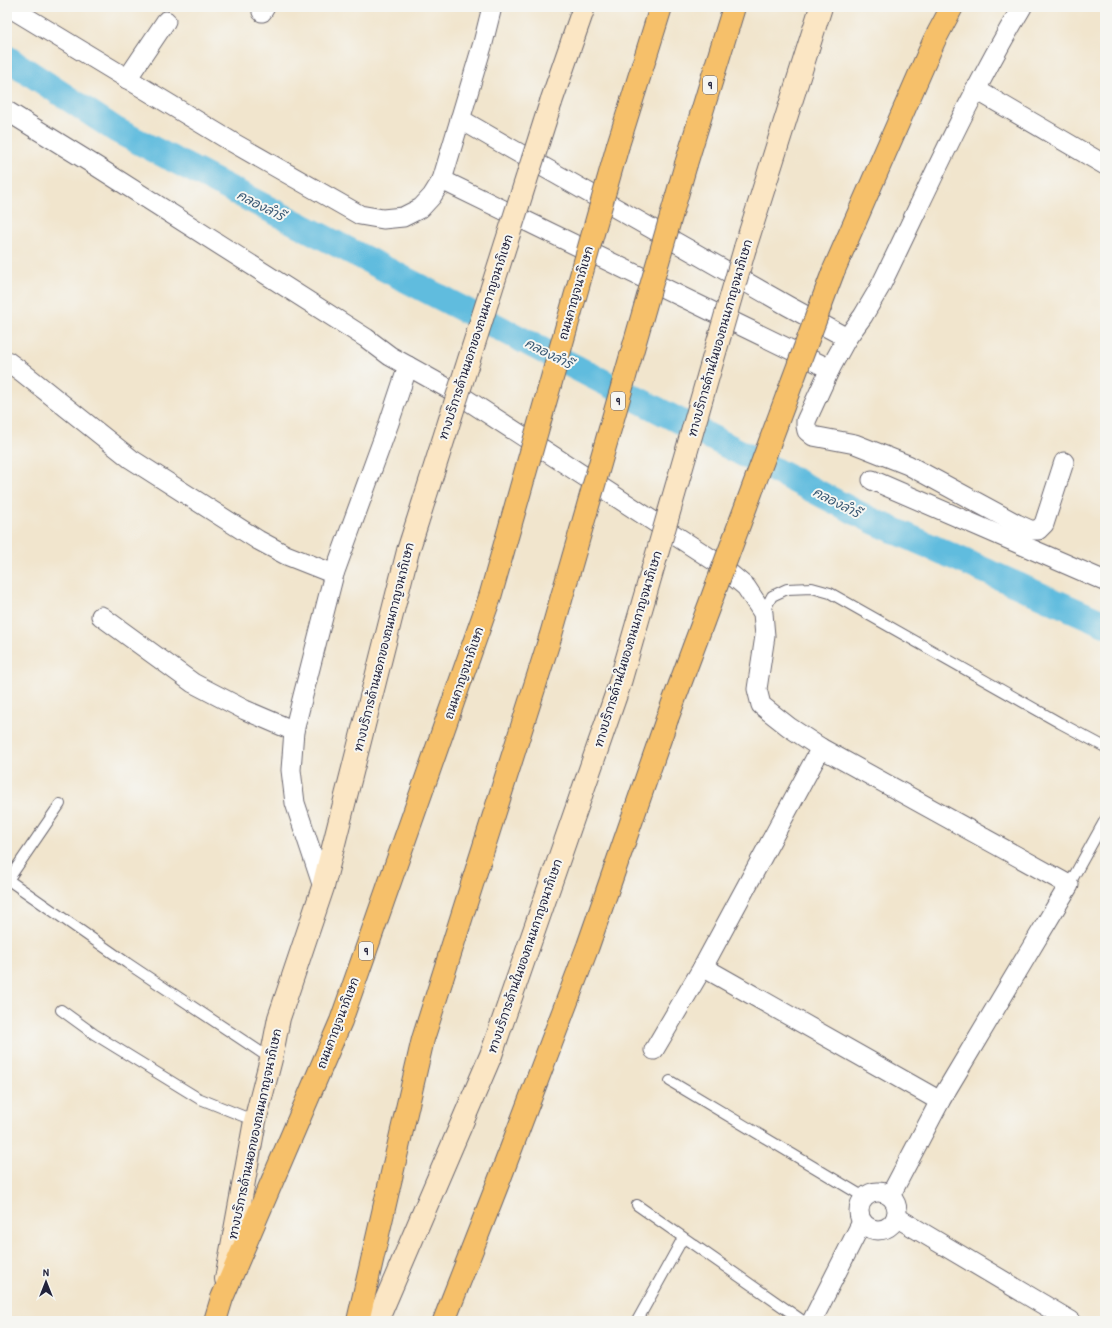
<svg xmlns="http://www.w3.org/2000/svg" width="1112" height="1328" font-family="'Patrick Hand','Playpen Sans Thai',sans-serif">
<rect width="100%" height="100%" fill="#f6f6f2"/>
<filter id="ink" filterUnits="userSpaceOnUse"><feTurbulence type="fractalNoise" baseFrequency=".025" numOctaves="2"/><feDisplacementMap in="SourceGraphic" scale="8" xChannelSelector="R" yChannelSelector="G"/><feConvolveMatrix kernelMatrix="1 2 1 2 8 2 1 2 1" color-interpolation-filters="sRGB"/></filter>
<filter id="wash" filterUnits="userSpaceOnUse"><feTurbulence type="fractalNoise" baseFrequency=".012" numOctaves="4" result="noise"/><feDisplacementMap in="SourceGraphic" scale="16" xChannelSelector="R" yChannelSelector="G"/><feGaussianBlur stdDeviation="0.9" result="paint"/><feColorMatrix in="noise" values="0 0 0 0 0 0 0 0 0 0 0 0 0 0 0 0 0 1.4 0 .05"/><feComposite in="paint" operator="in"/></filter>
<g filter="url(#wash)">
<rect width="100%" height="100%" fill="#f1e5cd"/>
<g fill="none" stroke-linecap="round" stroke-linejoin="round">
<polyline stroke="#60bcde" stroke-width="26" points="7,58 116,130 871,520 1105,624"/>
</g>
</g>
<g filter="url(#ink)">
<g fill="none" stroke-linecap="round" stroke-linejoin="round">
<defs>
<g id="lane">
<polyline points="763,613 772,596 787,589 812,588 830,593 1060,723 1105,747"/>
<polyline points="7,879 127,963 271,1059"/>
<polyline points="8,880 60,804"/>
<polyline points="1069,885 1105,820"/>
<polyline points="61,1010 94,1034 198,1098 255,1121"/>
<polyline points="670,1081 864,1197"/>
<polyline points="637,1205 803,1321"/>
<polyline points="637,1321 683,1238"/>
</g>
<g id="street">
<polyline points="9,7 232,142 360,215 383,219 403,217 421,208 432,196 442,180 483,43 492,7"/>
<path d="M1022,7C968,97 926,193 880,287L863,316L847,338L830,369L806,421V426L807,431L813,436L855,444L908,465L1017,524L1030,530H1038L1044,524L1064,462"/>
<polyline points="262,12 265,7"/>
<polyline points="127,79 166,21"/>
<polyline points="975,89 1105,165"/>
<polyline points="7,111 96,166 366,338 390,356 408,366"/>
<polyline points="460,119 510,148 788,306 847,338"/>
<polyline points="442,180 830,369"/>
<polyline points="7,361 22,372 131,459 258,540 286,555 334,574"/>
<polyline points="872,480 1105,581"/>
<polyline points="101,616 193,683 245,710 294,731"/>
<polyline points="323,887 295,803 291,770 294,731 334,574 389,423 408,366 458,394 716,562 746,587 763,613 765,636 757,689 761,705 789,727 821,748 1069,885 940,1101 890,1196"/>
<polyline points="703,967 940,1101"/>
<polyline points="654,1050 703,967 821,748"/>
<circle cx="878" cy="1211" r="19"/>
<polyline points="896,1217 1071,1321"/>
<polyline points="812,1321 862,1222"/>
</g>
<g id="secondary">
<polyline points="551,102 584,7"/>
<polyline points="745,248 821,7"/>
<polyline points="226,1279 255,1121 271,1059 279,1018 323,887 408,551"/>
<polyline points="377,1321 491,1055 619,686"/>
</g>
<g id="primary">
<polyline points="833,272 934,41 952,7"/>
<polyline points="444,1321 500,1178 588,946 667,719"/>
</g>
<g id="highway">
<polyline points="618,145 661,7"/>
<polyline points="686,164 734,7"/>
<polyline points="215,1321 222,1298 341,1021 490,597"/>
<polyline points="358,1321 423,1039 550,638"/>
</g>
</defs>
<use href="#lane" stroke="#6a666e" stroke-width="12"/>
<use href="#street" stroke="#6a666e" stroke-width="21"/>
<use href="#secondary" stroke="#6a666e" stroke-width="24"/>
<use href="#primary" stroke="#6a666e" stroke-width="24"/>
<use href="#highway" stroke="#6a666e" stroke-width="24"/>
<use href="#lane" stroke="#fff" stroke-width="10"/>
<use href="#street" stroke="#fff" stroke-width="19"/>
<use href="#secondary" stroke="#fbe6c4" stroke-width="22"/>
<use href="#primary" stroke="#f6c06b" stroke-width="22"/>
<use href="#highway" stroke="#f6c06b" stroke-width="22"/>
<defs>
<g id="secondary-bridge">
<polyline points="408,551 551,102"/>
<polyline points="619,686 745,248"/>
</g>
<polyline id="primary-bridge" points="667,719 833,272"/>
<g id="highway-bridge">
<polyline points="490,597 618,145"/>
<polyline points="550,638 686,164"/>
</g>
</defs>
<use href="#secondary-bridge" stroke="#6a666e" stroke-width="24" stroke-linecap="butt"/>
<use href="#primary-bridge" stroke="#6a666e" stroke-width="24" stroke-linecap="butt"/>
<use href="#highway-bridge" stroke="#6a666e" stroke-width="24" stroke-linecap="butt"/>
<use href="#secondary-bridge" stroke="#fbe6c4" stroke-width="22"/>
<use href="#primary-bridge" stroke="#f6c06b" stroke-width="22"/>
<use href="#highway-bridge" stroke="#f6c06b" stroke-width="22"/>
</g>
</g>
<g text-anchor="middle" stroke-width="4" stroke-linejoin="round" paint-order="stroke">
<g fill="#f6f6f2" stroke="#626272" stroke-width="1">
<rect x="703" y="76" width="14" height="18" rx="3"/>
<rect x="611" y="392" width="14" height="18" rx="3"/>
<rect x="359" y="942" width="14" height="18" rx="3"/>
</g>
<g font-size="11" font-weight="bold" fill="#22223b">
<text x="710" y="89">9</text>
<text x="618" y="405">9</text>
<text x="366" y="955">9</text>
</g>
<g font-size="12" fill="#22223b" stroke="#f6f6f2">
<text transform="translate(576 293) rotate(-74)" y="4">ถนนกาญจนาภิเษก</text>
<text transform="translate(476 337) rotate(-72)" y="4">ทางบริการด้านนอกของถนนกาญจนาภิเษก</text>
<text transform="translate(720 338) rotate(-74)" y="4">ทางบริการด้านในของถนนกาญจนาภิเษก</text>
<text transform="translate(384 647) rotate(-76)" y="4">ทางบริการด้านนอกของถนนกาญจนาภิเษก</text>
<text transform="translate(628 649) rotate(-73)" y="4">ทางบริการด้านในของถนนกาญจนาภิเษก</text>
<text transform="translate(464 673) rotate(-71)" y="4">ถนนกาญจนาภิเษก</text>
<text transform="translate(525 956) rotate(-71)" y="4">ทางบริการด้านในของถนนกาญจนาภิเษก</text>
<text transform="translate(338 1023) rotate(-69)" y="4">ถนนกาญจนาภิเษก</text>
<text transform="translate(255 1134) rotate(-78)" y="4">ทางบริการด้านนอกของถนนกาญจนาภิเษก</text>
</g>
<g font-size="13" font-style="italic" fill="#385874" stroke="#f6f6f2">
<text transform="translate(261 205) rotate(27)" y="5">คลองลำรี</text>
<text transform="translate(549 353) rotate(27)" y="5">คลองลำรี</text>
<text transform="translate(837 502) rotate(27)" y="5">คลองลำรี</text>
</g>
</g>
<rect width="1112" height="1328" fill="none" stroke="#f6f6f2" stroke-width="24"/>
<g transform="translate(46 1282)" stroke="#f6f6f2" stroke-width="3" paint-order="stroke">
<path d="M0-3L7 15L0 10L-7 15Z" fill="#22223b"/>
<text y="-6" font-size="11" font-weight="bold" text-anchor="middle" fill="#22223b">N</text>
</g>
</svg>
